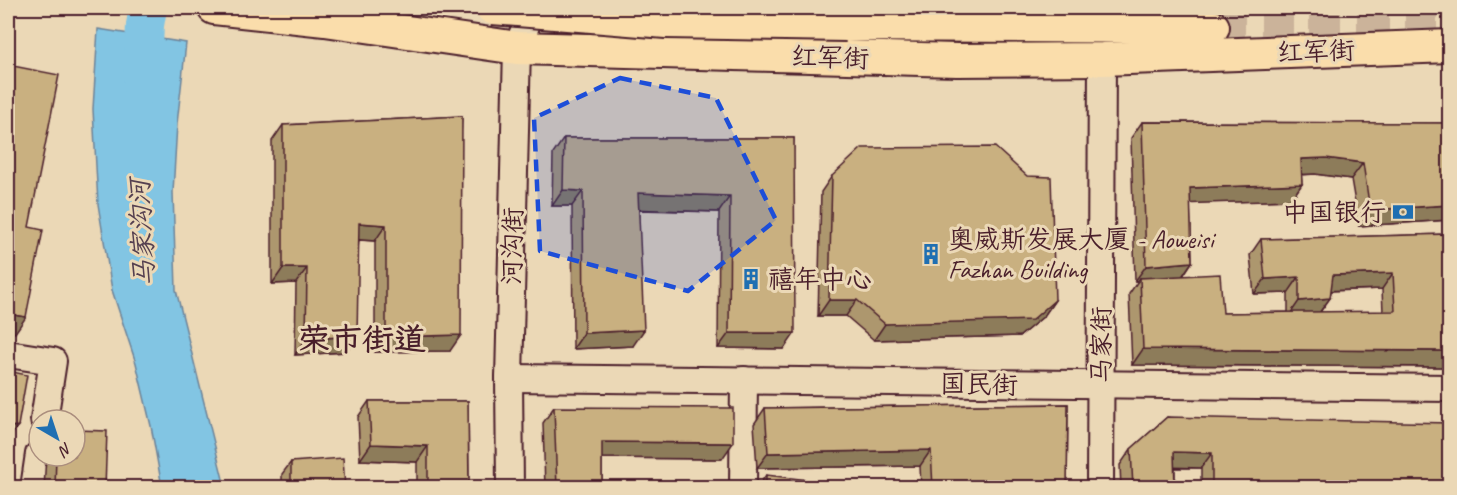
<svg xmlns="http://www.w3.org/2000/svg" width="1457" height="495" font-family="Caveat,'LXGW WenKai TC',sans-serif">
<rect width="100%" height="100%" fill="#ebd8b6"/>
<filter id="ink" filterUnits="userSpaceOnUse"><feTurbulence type="fractalNoise" baseFrequency=".0167" numOctaves="2"/><feDisplacementMap in="SourceGraphic" scale="12" xChannelSelector="R" yChannelSelector="G"/><feConvolveMatrix kernelMatrix="1 2 1 2 8 2 1 2 1" color-interpolation-filters="sRGB"/></filter>
<g filter="url(#ink)">
<polygon fill="#82c5e3" stroke="#6c8399" stroke-width="1.5" points="98,29 186,43 177,124 173,192 176,290 225,487 162,487 151,426 136,363 112,290 98,204 93,109"/>
<g fill="none" stroke-linecap="round" stroke-linejoin="round">
<polyline stroke="#82c5e3" stroke-width="38" points="142,87 145,25 148,8"/>
<polyline stroke="#cbb39a" stroke-width="32" stroke-dasharray="32 16" stroke-linecap="butt" points="1213,27 1450,28"/>
<defs>
<g id="minor">
<polyline points="8,354 53,361 44,420"/>
<polyline points="509,378 1450,388"/>
<polyline points="34,488 39,454"/>
<polyline points="510,488 509,378 517,48 533,8"/>
<polyline points="743,488 744,380"/>
<polyline points="1100,488 1102,59"/>
</g>
<g id="major">
<polyline points="214,8 325,20 517,48 957,60 1102,59 1450,46"/>
<polyline points="846,25 1213,27"/>
</g>
</defs>
<use href="#minor" stroke="#4a1f2b" stroke-width="30"/>
<use href="#major" stroke="#4a1f2b" stroke-width="36"/>
<use href="#minor" stroke="#ebd8b6" stroke-width="26"/>
<use href="#major" stroke="#faddab" stroke-width="32"/>
<defs>
<polyline id="major-bridge" points="492,8 666,22 846,25"/>
</defs>
<use href="#major-bridge" stroke="#4a1f2b" stroke-width="36" stroke-linecap="butt"/>
<use href="#major-bridge" stroke="#faddab" stroke-width="32"/>
</g>
<g fill="#ad976e" stroke="#4a1f2b" stroke-width="1.5" fill-rule="evenodd">
<polygon points="462,116 450,351 375,352 375,241 359,240 346,352 295,355 296,283 272,284 272,141 283,125"/>
<path d="M1142,122L1449,123V220L1359,226L1351,179L1315,174L1301,175L1302,184L1291,200L1190,203L1192,262L1183,276L1223,313L1288,312V293L1254,294L1250,255L1261,239L1449,234L1445,367L1132,365L1129,294L1138,281H1135L1131,138ZM1382,289L1383,312H1320L1330,298L1331,291Z"/>
<polygon points="564,138 794,138 784,349 718,348 719,212 639,210 633,346 573,349 572,206 552,206 553,154"/>
<polygon points="832,176 1055,300 1044,316 1020,336 874,340 846,316 818,316 821,192"/>
<polygon points="369,401 468,401 469,488 417,488 417,462 360,460 358,417"/>
<polygon points="1068,404 1067,488 921,488 920,466 757,468 754,424 765,408"/>
<polygon points="554,407 722,459 602,458 602,488 545,488 543,423"/>
<polygon points="1167,417 1449,488 1201,488 1201,468 1175,468 1175,488 1121,488 1120,465 1131,449"/>
<polygon points="46,456 75,456 105,488 44,488"/>
<polygon points="291,462 345,488 282,488 282,474"/>
<polygon points="766,475 808,488 757,488"/>
</g>
<g fill="#8d7b5a" stroke="#4a1f2b" stroke-width="1.5">
<polygon points="1326,158 1363,163 1351,179 1315,174 1290,175 1301,159"/>
<polygon points="1302,184 1291,200 1179,204 1190,188"/>
<polygon points="563,190 583,191 572,206 552,206"/>
<polygon points="638,193 730,196 719,212 627,209"/>
<polygon points="1449,205 1449,220 1359,226 1370,210"/>
<polygon points="359,223 386,225 375,241 348,239"/>
<polygon points="1192,262 1181,278 1140,278 1138,281 1135,281 1146,266"/>
<polygon points="283,268 307,268 296,283 272,284"/>
<polygon points="1393,273 1382,289 1321,291 1333,275"/>
<polygon points="1299,277 1288,293 1254,294 1265,279"/>
<polygon points="1330,298 1319,313 1288,317 1299,301"/>
<polygon points="829,300 857,300 846,316 818,316"/>
<polygon points="1055,300 1044,316 1020,336 874,340 885,324"/>
<polygon points="8,314 26,317 15,333 8,332"/>
<polygon points="644,330 633,346 573,349 584,333"/>
<polygon points="729,333 795,333 784,349 718,348"/>
<polygon points="461,335 450,351 375,352 386,337"/>
<polygon points="357,336 346,352 295,355 306,339"/>
<polygon points="1143,349 1449,351 1449,361 1445,367 1132,365"/>
<polygon points="18,426 8,440 8,427"/>
<polygon points="602,442 733,443 722,459 590,458"/>
<polygon points="371,444 428,446 417,462 360,460"/>
<polygon points="931,450 920,466 757,468 768,453"/>
<polygon points="1174,452 1212,453 1201,468 1163,467"/>
</g>
<g fill="#c9b080" stroke="#4a1f2b" stroke-width="1.5">
<polygon points="8,65 59,75 29,227 43,230 26,317 8,314"/>
<polygon points="462,116 461,335 386,337 386,225 359,223 357,336 306,339 307,268 283,268 283,125"/>
<polygon points="1142,122 1449,123 1449,205 1370,210 1363,163 1326,158 1301,159 1302,184 1190,188 1192,262 1146,266"/>
<polygon points="564,138 794,138 795,333 729,333 730,196 638,193 644,330 584,333 583,191 563,190"/>
<polygon points="995,147 1027,176 1051,177 1055,300 1032,320 885,324 857,300 829,300 832,176 862,148"/>
<polygon points="1449,234 1449,351 1143,349 1140,278 1220,274 1223,313 1395,311 1393,273 1333,275 1330,298 1299,301 1299,277 1265,279 1261,239"/>
<polygon points="8,371 27,375 18,426 8,427"/>
<polygon points="369,401 468,401 469,488 428,488 428,446 371,444"/>
<polygon points="1068,404 1067,488 933,488 931,450 768,453 765,408"/>
<polygon points="554,407 733,408 733,443 602,442 602,488 557,488"/>
<polygon points="1167,417 1449,423 1449,488 1212,488 1212,453 1174,452 1175,488 1133,488 1131,449"/>
<polygon points="75,430 107,431 105,488 55,488 56,456 75,456"/>
<polygon points="343,458 345,488 291,488 291,462"/>
<polygon points="766,475 808,480 808,488 766,488"/>
</g>
</g>
<path fill="#1d4ed8" fill-opacity="0.2" stroke="#1d4ed8" stroke-width="4.5" stroke-dasharray="12 8" stroke-linejoin="round" d="M620,78L716,98L776,220L688,291L540,251L534,118Z"/>
<defs>
<symbol id="bank-bare" viewBox="-9 -9 18 18"><path d="M-6-4H6V4H-6ZM0-2.3a2.3 2.3 0 1 0 0 4.6a2.3 2.3 0 1 0 0-4.6Z" fill="#1f6fb2" stroke="#ebd8b6" stroke-width="2.5" paint-order="stroke"/></symbol>
<symbol id="building-bare" viewBox="-9 -9 18 18"><path d="M-4-6H4V6H1V3H-1V6H-4ZM-2.5-4.3h1.7v1.8h-1.7ZM.8-4.3h1.7v1.8H.8ZM-2.5-1h1.7V.8h-1.7ZM.8-1h1.7V.8H.8Z" fill="#1f6fb2" stroke="#ebd8b6" stroke-width="2.5" paint-order="stroke"/></symbol>
</defs>
<g fill-rule="evenodd">
<use href="#bank-bare" x="1388" y="197" width="30" height="30"/>
<use href="#building-bare" x="916" y="239" width="30" height="30"/>
<use href="#building-bare" x="736" y="264" width="30" height="30"/>
</g>
<g text-anchor="middle" stroke-width="6" stroke-linejoin="round" paint-order="stroke">
<g font-size="26" fill="#4a1f2b" stroke="#ebd8b6">
<text transform="translate(1316 51) rotate(-2)" y="9">红军街</text>
<text transform="translate(830 57) rotate(2)" y="9">红军街</text>
<text transform="translate(512 246) rotate(-89)" y="9">河沟街</text>
<text transform="translate(1101 345) rotate(-90)" y="9">马家街</text>
<text transform="translate(979 384) rotate(1)" y="9">国民街</text>
</g>
<g font-size="26" fill="#4a1f2b" stroke="#ebd8b6" text-anchor="start">
<text x="1386" y="221" text-anchor="end">中国银行</text>
<text x="948" y="248">奥威斯发展大厦 - Aoweisi<tspan x="948" dy="30">Fazhan Building</tspan></text>
<text x="768" y="288">禧年中心</text>
</g>
<g font-size="27" font-style="italic" fill="#554050" stroke="#ebd8b6">
<text transform="translate(142 233) rotate(-93)" y="9">马家沟河</text>
</g>
<g font-size="32" font-weight="bold" fill="#4a1f2b" stroke="#ebd8b6">
<text x="362" y="350">荣市街道</text>
</g>
</g>
<rect width="1457" height="495" fill="none" stroke="#ebd8b6" stroke-width="30"/>
<rect x="15" y="15" width="1427" height="465" fill="none" stroke="#4a1f2b" stroke-width="2" filter="url(#ink)"/>
<g transform="translate(57 438) rotate(141)"><circle r="28" fill="#ebd8b6" stroke="#ab8e7e" stroke-width="1.5"/>
<path d="M0-4.5L10 22L0 15L-10 22Z" fill="#1f6fb2"/>
<text y="-9" font-size="16" font-weight="bold" text-anchor="middle" fill="#4a1f2b">N</text>
</g>
</svg>
